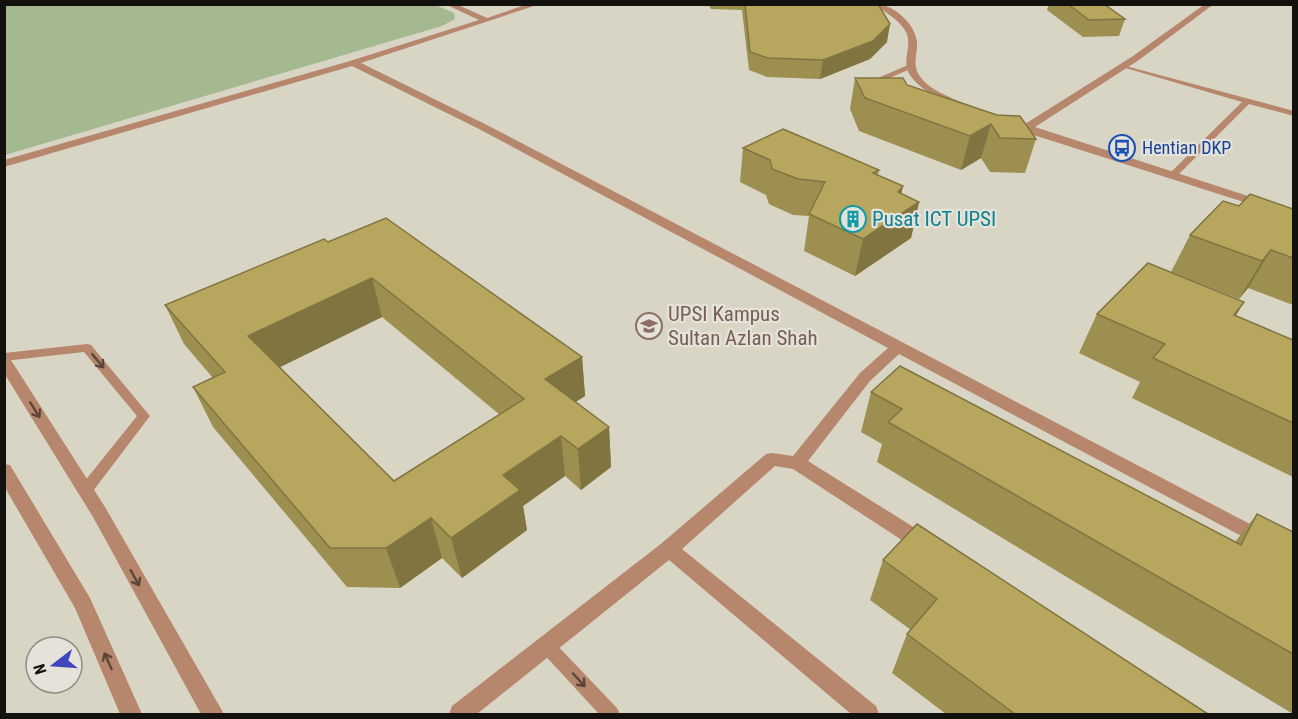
<svg xmlns="http://www.w3.org/2000/svg" width="1298" height="719" font-family="'Roboto Condensed',sans-serif">
<rect width="100%" height="100%" fill="#e4e2d9"/>
<path fill="#d9d5c5" fill-rule="evenodd" d="M4,5H1293V714H5ZM36,647H72V683H36Z"/>
<polygon fill="#a4b990" points="433,4 454,13 455,19 442,26 5,155 5,5"/>
<g fill="none" stroke-linecap="round" stroke-linejoin="round">
<g fill="#b7876d" fill-rule="evenodd">
<polygon points="908,65 915,67 871,86 864,84"/>
<polygon points="1122,65 1294,111 1294,116 1249,104 1175,178 1169,178 1169,174 1242,102 1122,67"/>
<polygon points="87,344 91,345 150,416 90,495 85,497 80,495 78,491 80,487 137,416 84,352 4,361 4,353"/>
<polygon points="547,638 553,641 617,708 620,714 599,714 541,651 539,646 541,641"/>
</g>
<g fill="#b7876d" fill-rule="evenodd">
<polygon points="445,4 456,4 487,18 528,4 540,4 361,63 487,125 1294,547 1294,564 899,354 870,381 808,461 931,538 933,544 931,550 924,552 917,550 793,469 775,466 682,549 876,706 879,714 851,714 669,560 477,714 449,714 452,706 662,543 766,454 772,453 793,456 860,373 888,348 479,129 352,66 4,167 4,160 350,61 479,20"/>
<path d="M875,4C893,4 915,23 917,42C918,53 912,64 919,75C930,92 957,100 975,107V111C958,113 912,87 907,69C904,56 912,44 906,32C899,19 885,13 875,4Z"/>
<polygon points="1205,4 1214,4 1139,60 1035,127 1294,211 1294,218 1021,131 1006,123 1011,120 1025,124 1133,56"/>
<polygon points="4,355 9,357 105,507 224,714 201,714 93,517 4,373"/>
<polygon points="4,464 10,465 90,598 142,714 120,714 75,608 4,486"/>
</g>
</g>
<g fill="#9d8f50" fill-rule="evenodd">
<polygon points="708,4 878,5 887,42 870,59 820,79 767,77 749,70 742,10 711,9"/>
<polygon points="1049,4 1104,4 1125,19 1119,36 1083,37 1047,10"/>
<polygon points="855,78 1036,139 1025,173 990,172 981,158 961,170 859,131 850,109"/>
<polygon points="743,148 879,170 878,175 903,186 901,194 919,202 911,238 855,276 804,251 809,216 793,215 769,204 766,195 740,182"/>
<polygon points="1239,206 1293,209 1293,305 1248,288 1239,299 1171,272 1190,235"/>
<path d="M328,242L582,357L585,396L575,402L609,427L611,467L581,490L565,476L523,506L527,530L462,578L442,558L400,588L347,587L213,427L193,387L213,378L184,344L165,305ZM382,317L500,415L394,481L280,367Z"/>
<polygon points="1097,314 1236,316 1293,340 1293,477 1132,398 1140,382 1079,353"/>
<polygon points="871,392 1235,542 1257,514 1293,532 1293,714 877,462 882,444 861,432"/>
<polygon points="883,560 1208,714 946,714 892,673 907,634 911,630 870,600"/>
</g>
<g fill="#807441">
<polygon points="890,24 887,42 870,59 820,79 823,60"/>
<polygon points="991,124 981,158 961,170 970,136"/>
<polygon points="903,186 896,217 919,202 911,238 855,276 863,239"/>
<polygon points="1271,250 1248,288 1239,299 1262,261"/>
<polygon points="372,278 382,317 264,375 248,336"/>
<polygon points="1244,302 1221,341 1234,315"/>
<polygon points="582,357 585,396 549,419 545,379"/>
<polygon points="609,427 611,467 581,490 578,449"/>
<polygon points="561,436 565,476 523,506 527,530 462,578 451,538 503,475"/>
<polygon points="431,518 442,558 400,588 386,548"/>
</g>
<g fill="#b7a65d" stroke="#807441" stroke-width="1.5" fill-rule="evenodd">
<polygon points="745,4 878,4 890,24 873,41 823,60 768,58 750,52"/>
<polygon points="1068,4 1104,4 1125,19 1089,20"/>
<polygon points="855,78 903,78 907,85 997,115 1020,116 1036,139 1000,138 991,124 970,136 865,98"/>
<polygon points="783,129 879,170 873,173 903,186 898,192 919,202 863,239 809,214 825,182 798,179 772,169 770,160 743,148"/>
<polygon points="1250,194 1293,209 1293,258 1271,250 1262,261 1190,235 1223,201 1239,206"/>
<path d="M386,218L582,357L545,379L609,427L578,449L561,436L503,475L520,490L451,538L431,518L386,548H330L193,387L225,372L165,305L324,239L328,242ZM372,278L524,399L394,481L248,336Z"/>
<polygon points="1148,263 1244,302 1234,315 1293,340 1293,423 1153,358 1165,344 1097,314"/>
<polygon points="900,366 1241,545 1257,514 1293,532 1293,654 888,422 902,409 871,392"/>
<polygon points="917,524 1208,714 1015,714 907,634 937,599 883,560"/>
</g>
<defs><path id="oneway-shaft" d="M-6 0H5M1.5-3L5.5 0L1.5 3" fill="none" stroke-width="1.6" stroke-linecap="round" stroke-linejoin="round" transform="scale(1.5)"/></defs>
<g stroke="#5c4639">
<use href="#oneway-shaft" transform="translate(98 361) rotate(50)"/>
<use href="#oneway-shaft" transform="translate(35 410) rotate(58)"/>
<use href="#oneway-shaft" transform="translate(135 578) rotate(61)"/>
<use href="#oneway-shaft" transform="translate(108 661) rotate(-114)"/>
<use href="#oneway-shaft" transform="translate(579 680) rotate(47)"/>
</g>
<defs>
<symbol id="bus-ring" viewBox="-11 -11 22 22"><circle r="9.5" fill="#e4e2d9" stroke="#1a4fb4" stroke-width="1.5"/><path d="M-5-6H5V4H4V6H2V4H-2V6H-4V4H-5ZM-3.5-4V0h7V-4ZM-3.5 1.2v1.5H-2V1.2ZM2 1.2v1.5H3.5V1.2Z" fill="#1a4fb4"/></symbol>
<symbol id="building-ring" viewBox="-11 -11 22 22"><circle r="9.5" fill="#e4e2d9" stroke="#0f9aa8" stroke-width="1.5"/><path d="M-4-6H4V6H1V3H-1V6H-4ZM-2.5-4.3h1.7v1.8h-1.7ZM.8-4.3h1.7v1.8H.8ZM-2.5-1h1.7V.8h-1.7ZM.8-1h1.7V.8H.8Z" fill="#0f9aa8"/></symbol>
<symbol id="university-ring" viewBox="-11 -11 22 22"><circle r="9.5" fill="#e4e2d9" stroke="#8d6e63" stroke-width="1.5"/><path d="M0-5L7-2L0 1L-7-2ZM-4 1L0 2.5L4 1V4Q0 6-4 4Z" fill="#8d6e63"/></symbol>
</defs>
<g fill-rule="evenodd">
<use href="#bus-ring" x="1107" y="133" width="30" height="30"/>
<use href="#building-ring" x="838" y="204" width="30" height="30"/>
<use href="#university-ring" x="634" y="311" width="30" height="30"/>
</g>
<g text-anchor="middle" stroke-width="4.5" stroke-linejoin="round" paint-order="stroke">
<g font-size="18" fill="#164399" stroke="#e4e2d9" text-anchor="start">
<text x="1142" y="154">Hentian DKP</text>
</g>
<g font-size="21" fill="#0d838f" stroke="#e4e2d9" text-anchor="start">
<text x="872" y="226">Pusat ICT UPSI</text>
</g>
<g font-size="21" fill="#785e54" stroke="#e4e2d9" text-anchor="start">
<text x="668" y="321">UPSI Kampus<tspan x="668" dy="24">Sultan Azlan Shah</tspan></text>
</g>
</g>
<rect width="1298" height="719" fill="none" stroke="#12110e" stroke-width="12"/>
<g transform="translate(54 665) rotate(253)"><circle r="28" fill="#e4e2d9" stroke="#908e88" stroke-width="1.5"/>
<path d="M0-4.5L10 22L0 15L-10 22Z" fill="#4046bb"/>
<text y="-9" font-size="16" font-weight="bold" text-anchor="middle" fill="#12110e">N</text>
</g>
</svg>
